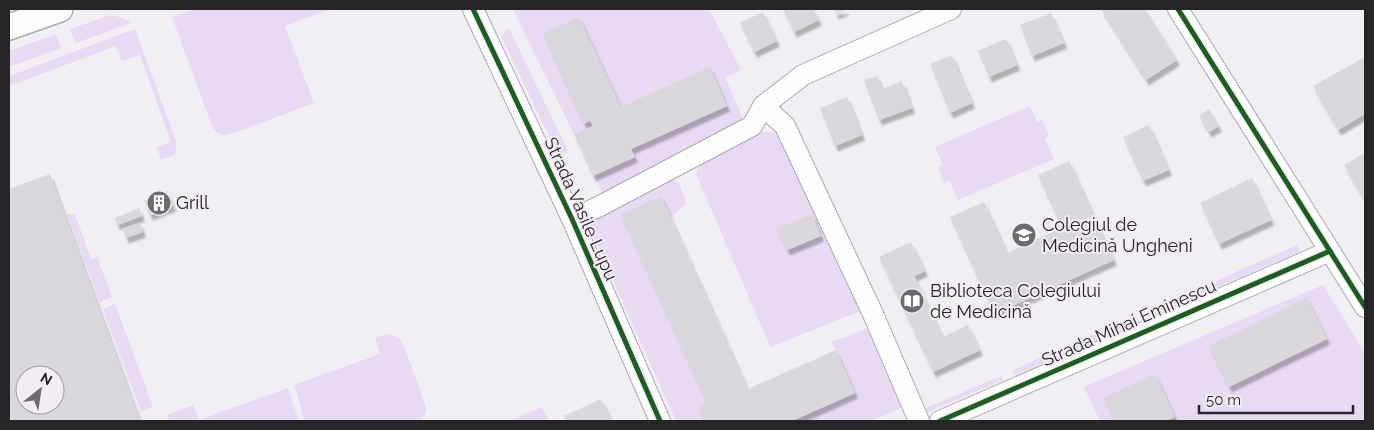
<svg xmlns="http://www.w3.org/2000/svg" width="1374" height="430" font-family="Raleway,sans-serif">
<defs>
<filter id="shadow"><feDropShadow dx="3" dy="5.5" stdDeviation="1" flood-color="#0004"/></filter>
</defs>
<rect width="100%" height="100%" fill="#f1eff3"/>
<g fill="#e8daf2">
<path d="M195,9H331L285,26L314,103L237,132C226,135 222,138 213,129L172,17Z"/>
<polygon points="513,9 709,9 741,70 725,77 744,121 603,194"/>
<polygon points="110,15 123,18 131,23 76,43 70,29"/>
<polygon points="509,28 568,151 558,155 501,36"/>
<polygon points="135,29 176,141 176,151 174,155 161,160 157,147 171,142 140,55 122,61 116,46 9,86 9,76"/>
<polygon points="56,34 61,48 9,67 9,51"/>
<polygon points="1030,106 1037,122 1042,120 1049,136 1045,139 1054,159 958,200 950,181 944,183 938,168 943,165 935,147"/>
<polygon points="764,131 777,134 863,310 770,347 696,174 700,164"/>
<polygon points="672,179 680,185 686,203 671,218 661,196 621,214 707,403 698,407 705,421 676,421 588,225 594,215"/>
<polygon points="67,214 75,214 91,259 97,257 112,297 100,302"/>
<polygon points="1297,245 1300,251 1151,316 1148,311"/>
<polygon points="1323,285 1365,353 1365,421 1100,421 1084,387"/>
<polygon points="115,304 153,407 141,412 103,309"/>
<polygon points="1137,316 1139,322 1082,346 1080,341"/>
<polygon points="869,328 903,407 871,421 792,421 855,393 832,342"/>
<path d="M386,334C393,334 399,337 403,343L426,407V412L421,421H305L294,385L380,354L375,338Z"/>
<polygon points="1073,343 1075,349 1015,375 1013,370"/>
<polygon points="1001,376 1003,380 928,412 923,409"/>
<polygon points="288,388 299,421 170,421 167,415 193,405 199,420"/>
<polygon points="542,407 549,421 509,421"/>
</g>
<g fill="#dad8dc" fill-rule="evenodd" filter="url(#shadow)">
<polygon points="783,9 813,9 819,20 794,32"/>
<polygon points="834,9 848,9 836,14"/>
<polygon points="1101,9 1145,9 1177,60 1146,80"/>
<polygon points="763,12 777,41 754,52 740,23"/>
<polygon points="1051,13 1064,43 1032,56 1020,25"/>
<polygon points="579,17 621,107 710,67 727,106 631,149 635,157 593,176 574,134 593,126 590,121 584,124 543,33"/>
<polygon points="1006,39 1017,65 989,77 978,51"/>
<polygon points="952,55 972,103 950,113 930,64"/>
<polygon points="1365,57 1365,114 1338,130 1313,86"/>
<polygon points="877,76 882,89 902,81 912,108 879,120 864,80"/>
<polygon points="847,97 862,135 835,146 820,108"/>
<polygon points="1209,109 1219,126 1209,132 1199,116"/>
<polygon points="1149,125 1169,170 1143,181 1123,137"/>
<polygon points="1365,153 1365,201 1344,165"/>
<polygon points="1069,161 1114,260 994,314 950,217 984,202 1007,253 1062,228 1038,175"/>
<path d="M50,174L55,188L140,421H9V189ZM25,375H55V405H25Z"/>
<polygon points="1252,178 1271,220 1219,244 1200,203"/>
<polygon points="167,191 173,206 150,215 144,201"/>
<polygon points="661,196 748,389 836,350 855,393 792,421 705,421 698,407 707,403 621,214"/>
<polygon points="139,208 142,216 117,225 115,218"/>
<polygon points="812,214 821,236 787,250 777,229"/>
<polygon points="140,223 143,232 126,238 122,229"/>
<polygon points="911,242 925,271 914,276 943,337 968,325 980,350 933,372 879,257"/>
<polygon points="1307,298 1327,339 1229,387 1209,346"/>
<polygon points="1155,374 1175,417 1166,421 1115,421 1104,398"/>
<polygon points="601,399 612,421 566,421 564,416"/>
</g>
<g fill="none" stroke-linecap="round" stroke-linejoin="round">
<defs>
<g id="minor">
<polyline points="473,9 572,219 660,421"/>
<polyline points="1178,9 1365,307"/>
<polyline points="763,106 785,126 873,314 919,421"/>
<polyline points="572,219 600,206 752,126 763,106 803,75 951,9"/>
<polyline points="940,421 1330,251"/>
</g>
<polyline id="major" points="9,27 60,9"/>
</defs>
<use href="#minor" stroke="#abaaad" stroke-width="22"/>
<use href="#major" stroke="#abaaad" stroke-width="28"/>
<use href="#minor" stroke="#fdfdfd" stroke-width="20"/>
<use href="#major" stroke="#fdfdfd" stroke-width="25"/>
<defs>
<g id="cycleway">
<polyline points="473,9 572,219 660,421"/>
<polyline points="1178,9 1365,307"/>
<polyline points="940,421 1330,251"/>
</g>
</defs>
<use href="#cycleway" stroke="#f2edf5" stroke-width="8"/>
<use href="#cycleway" stroke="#1b5e20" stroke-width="5"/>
</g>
<defs>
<symbol id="building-disc" viewBox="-11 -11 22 22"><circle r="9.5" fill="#6d6b6e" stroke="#f2edf5"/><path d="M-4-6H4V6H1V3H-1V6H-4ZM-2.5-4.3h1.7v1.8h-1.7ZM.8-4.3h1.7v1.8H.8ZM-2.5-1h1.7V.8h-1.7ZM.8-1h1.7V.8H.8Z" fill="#fff"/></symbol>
<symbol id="university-disc" viewBox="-11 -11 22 22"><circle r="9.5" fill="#6d6b6e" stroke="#f2edf5"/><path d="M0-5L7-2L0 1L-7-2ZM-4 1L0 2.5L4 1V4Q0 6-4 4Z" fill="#fff"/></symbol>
<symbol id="library-disc" viewBox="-11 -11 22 22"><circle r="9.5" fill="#6d6b6e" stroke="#f2edf5"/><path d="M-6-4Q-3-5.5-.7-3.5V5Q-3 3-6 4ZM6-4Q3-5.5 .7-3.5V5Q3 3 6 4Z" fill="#fff"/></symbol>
</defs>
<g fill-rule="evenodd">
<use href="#building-disc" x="145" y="189" width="28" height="28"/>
<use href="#university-disc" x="1010" y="221" width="28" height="28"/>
<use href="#library-disc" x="898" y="287" width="28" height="28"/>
</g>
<g text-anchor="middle" stroke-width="4" stroke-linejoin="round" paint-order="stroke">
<g font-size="18" fill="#262427" stroke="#f2edf5" text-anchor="start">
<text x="176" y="209">Grill</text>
<text x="1042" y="231">Colegiul de<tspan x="1042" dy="21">Medicină Ungheni</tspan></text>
<text x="930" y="297">Biblioteca Colegiului<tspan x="930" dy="21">de Medicină</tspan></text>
</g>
<g font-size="18" fill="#262427" stroke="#f2edf5">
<text transform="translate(581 209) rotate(66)" y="6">Strada Vasile Lupu</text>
<text transform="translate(1129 323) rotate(-24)" y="6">Strada Mihai Eminescu</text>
</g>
</g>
<rect width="1374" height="430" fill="none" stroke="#262427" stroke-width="20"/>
<g transform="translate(40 390) rotate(30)"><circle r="24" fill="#f2edf5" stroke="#a09da3"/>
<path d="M0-4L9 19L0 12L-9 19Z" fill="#6d6b6e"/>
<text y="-8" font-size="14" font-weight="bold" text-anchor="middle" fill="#262427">N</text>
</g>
<path d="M1199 405v8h154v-8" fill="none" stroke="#262427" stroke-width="2.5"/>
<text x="1206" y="405" font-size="15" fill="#262427" stroke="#f2edf5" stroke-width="4" paint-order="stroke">50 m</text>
</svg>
